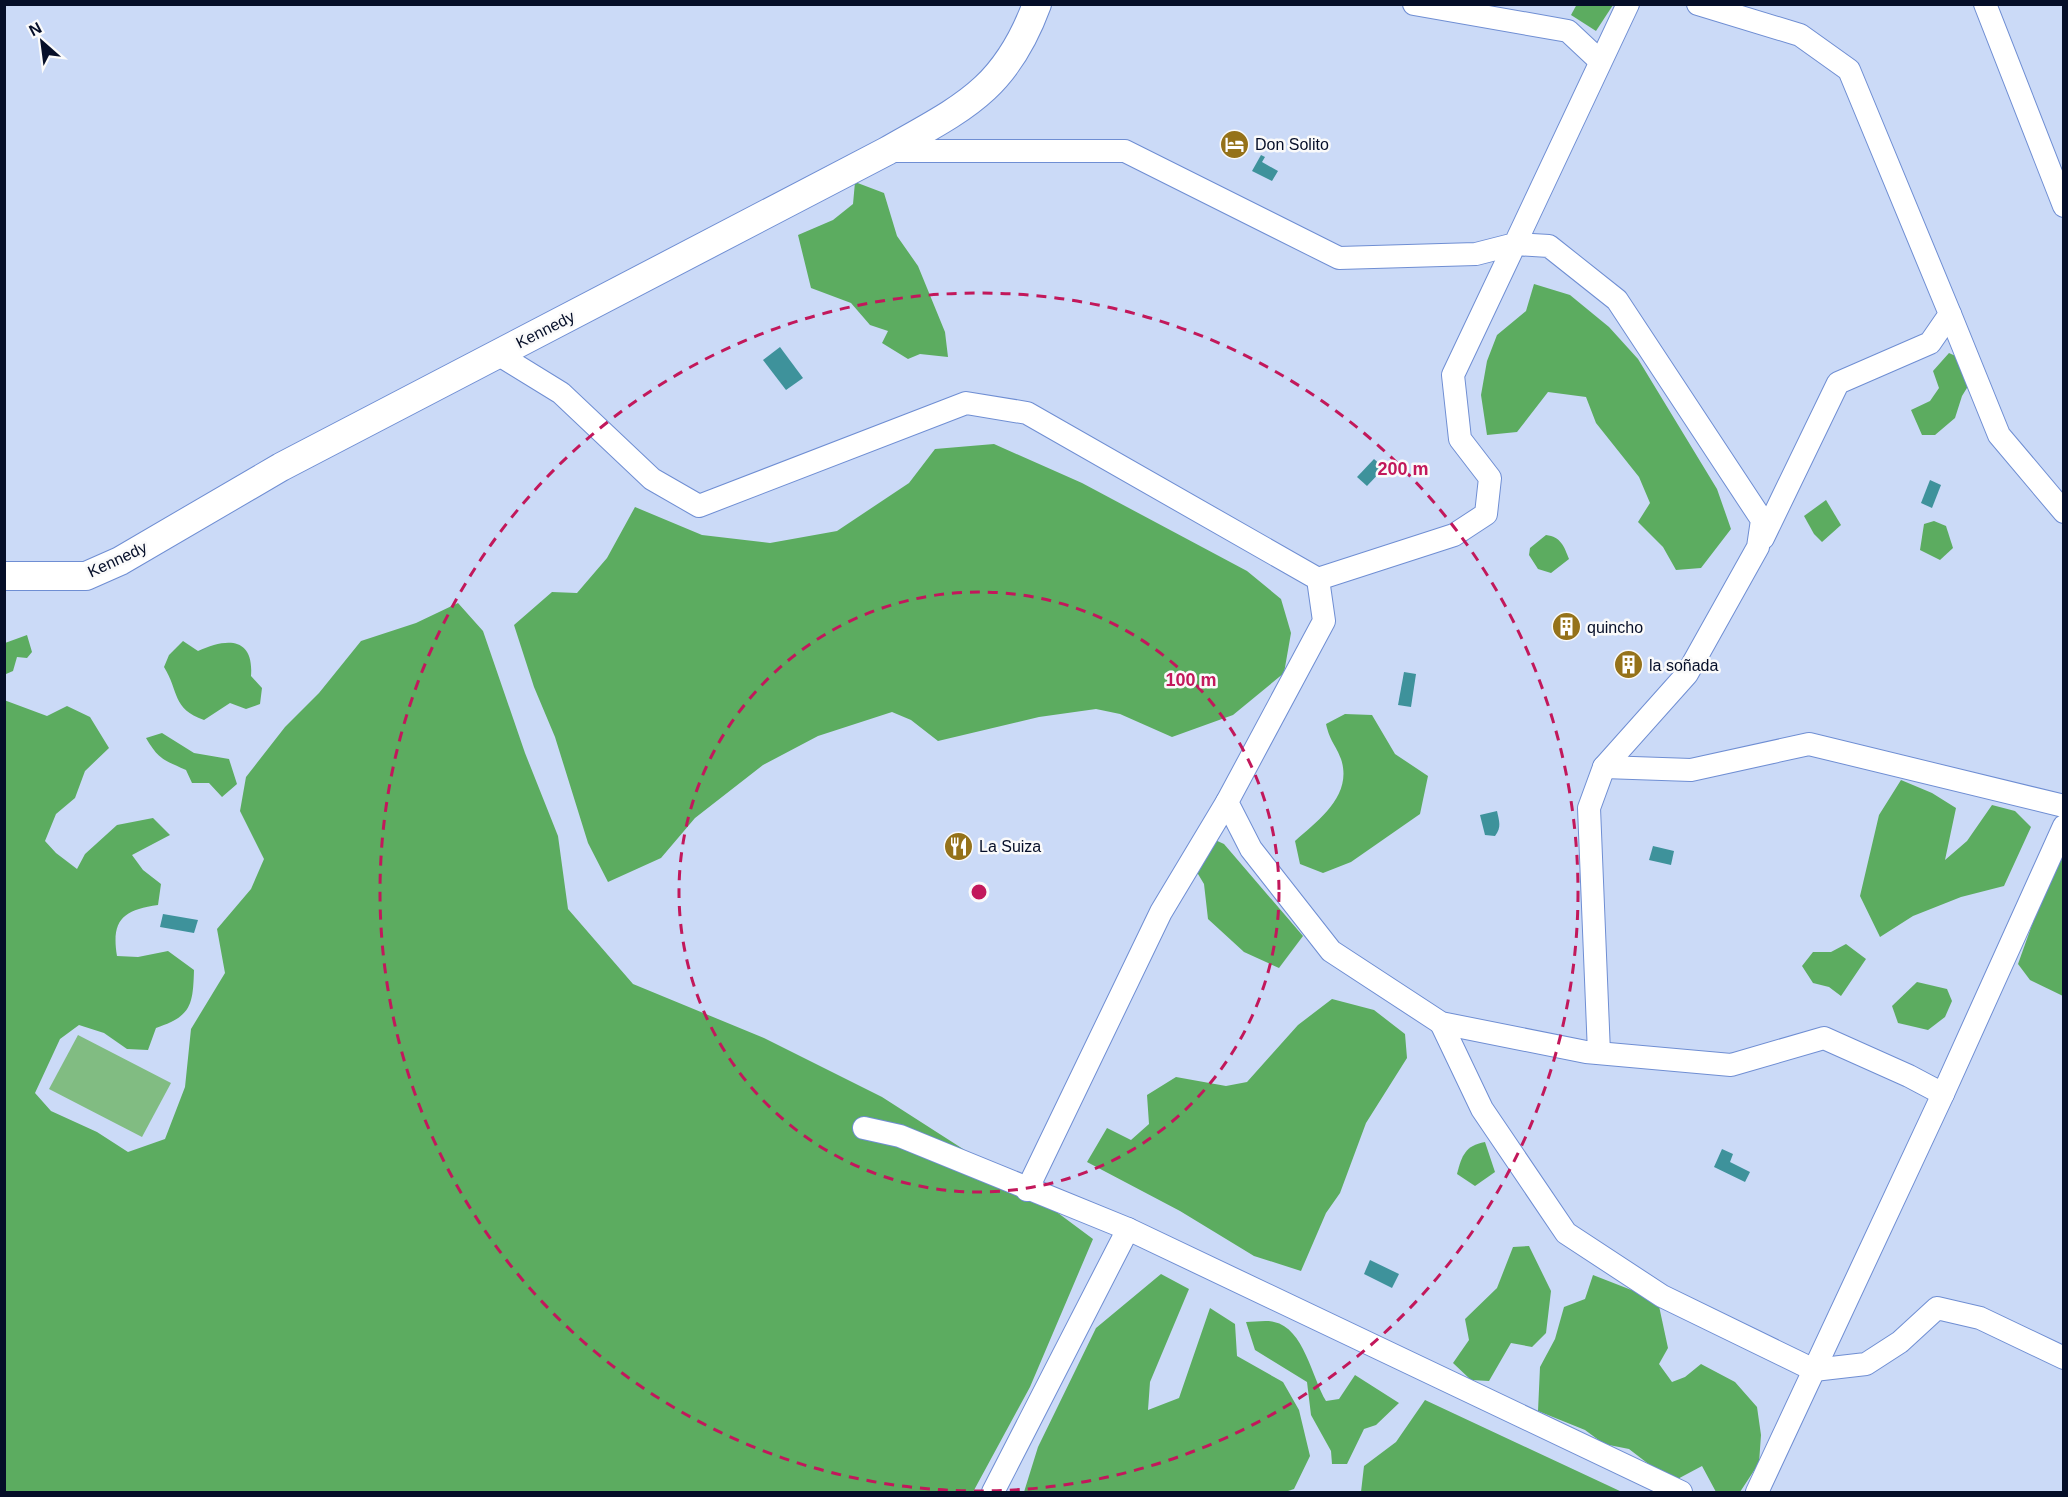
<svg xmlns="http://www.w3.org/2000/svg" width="2068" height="1497" font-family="Helvetica,sans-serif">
<rect width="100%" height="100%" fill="#cbdaf7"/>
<polygon fill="#81bc82" points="78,1035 171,1083 142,1137 49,1089"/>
<g fill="#5cac60">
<polygon points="1577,4 1613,4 1613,5 1596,31 1571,15"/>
<polygon points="855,182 884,193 897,236 918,266 945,332 948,357 920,354 908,359 882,343 888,331 870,325 851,303 811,288 798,235 833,220 853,204"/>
<polygon points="1534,284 1570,295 1609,327 1638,359 1717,489 1731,529 1701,568 1676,570 1663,547 1638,522 1650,503 1639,477 1596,423 1586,397 1548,392 1517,432 1487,435 1481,395 1487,361 1497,335 1526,311"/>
<polygon points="1949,353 1962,359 1970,383 1962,396 1955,418 1935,435 1922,435 1911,410 1930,401 1939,388 1933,371"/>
<polygon points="994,444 1082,483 1247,571 1281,599 1291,633 1284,673 1233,715 1172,737 1120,714 1096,709 1039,717 938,741 911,720 892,712 818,736 763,765 695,818 661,858 608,882 588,843 555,737 534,687 514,625 552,592 577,593 607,558 635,507 702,535 770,543 837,531 909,483 935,449"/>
<polygon points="1826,500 1841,525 1822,542 1814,534 1804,516"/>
<polygon points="1934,521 1946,526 1953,548 1940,560 1920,550 1924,524"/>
<path d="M1546,535C1561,537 1564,546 1569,559L1551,573L1538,569L1529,555L1530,548Z"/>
<path d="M458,603L483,631L525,753L558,836L568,909L633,984L764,1038L882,1097L1027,1190L1093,1239L1030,1387L973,1492H5L4,700L47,716L67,706L90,717L109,748L85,771L75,798L56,814L45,841L56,853L77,869L85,854L117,825L153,818L170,835L132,855L143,870L161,884L158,905C123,910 111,920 117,956L138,957L168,951L194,970C193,1006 191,1016 156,1028L148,1050L127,1049L104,1033L79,1025L60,1039L35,1093L51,1111L97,1132L128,1152L165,1139L185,1087L191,1029L225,973L217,929L251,889L264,859L240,811L246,777L285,727L319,693L361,641L416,623Z"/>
<polygon points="27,635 32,652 27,658 17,657 13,671 6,674 5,643"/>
<path d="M183,641L198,651C226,638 254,636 251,676L262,688L260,704L246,709L230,703L204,720C172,709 179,691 164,667L169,655Z"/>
<path d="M1345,714L1372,715L1395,754L1428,776L1420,814L1351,862L1323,873L1300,864L1295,841C1319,820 1353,795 1341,759C1336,745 1330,742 1326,724Z"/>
<path d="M162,733L194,753L229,759L237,784L222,797L209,783H192L186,770C164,760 159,760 146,738Z"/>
<polygon points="1901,780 1932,793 1956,808 1945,860 1967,841 1992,805 2015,811 2031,827 2004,886 1961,897 1913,916 1880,937 1860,896 1879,815"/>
<polygon points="1213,839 1224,844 1303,936 1279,968 1244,952 1208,919 1204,884 1189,859"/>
<polygon points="2063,852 2063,996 2030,980 2018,964 2033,922"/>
<polygon points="1846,944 1866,959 1841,996 1829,987 1813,983 1802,966 1813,952 1831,952"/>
<polygon points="1917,982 1947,989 1952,1001 1945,1017 1928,1030 1898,1023 1892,1006"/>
<polygon points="1332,999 1374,1010 1405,1034 1407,1058 1366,1123 1340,1193 1326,1213 1301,1271 1254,1256 1180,1211 1087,1162 1107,1128 1131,1140 1149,1124 1147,1095 1176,1077 1226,1086 1247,1082 1298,1025"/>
<path d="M1485,1142L1495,1172L1475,1186L1457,1174C1462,1155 1465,1146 1485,1142Z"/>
<polygon points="1529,1246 1551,1291 1546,1333 1532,1347 1511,1343 1489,1381 1471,1380 1453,1363 1469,1340 1465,1319 1497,1288 1513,1247"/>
<polygon points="1161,1274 1189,1289 1150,1382 1148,1410 1179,1398 1210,1308 1235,1324 1237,1356 1283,1382 1299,1410 1310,1456 1294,1489 1285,1492 1024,1492 1038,1447 1096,1328"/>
<polygon points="1593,1275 1634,1291 1659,1306 1668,1348 1659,1364 1672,1382 1685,1377 1701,1364 1735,1382 1757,1407 1761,1435 1759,1463 1740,1492 1716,1492 1702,1466 1672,1482 1629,1449 1604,1444 1585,1430 1538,1411 1540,1367 1555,1339 1564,1307 1585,1299"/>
<path d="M1246,1322C1255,1322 1266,1320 1274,1322C1304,1328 1312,1378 1326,1401L1339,1399L1355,1375L1399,1403L1376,1425L1364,1429L1347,1464H1332L1331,1451L1311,1415L1307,1382L1255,1350Z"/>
<polygon points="1425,1400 1622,1492 1361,1492 1364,1466 1396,1442"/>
</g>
<g fill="#3e929b">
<polygon points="1261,155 1265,157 1262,162 1278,171 1272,181 1252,171"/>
<polygon points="780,347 803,378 786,390 763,360"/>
<polygon points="1374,459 1384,468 1367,486 1357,477"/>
<polygon points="1930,480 1941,485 1932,508 1921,503"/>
<polygon points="1404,672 1416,674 1411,707 1398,705"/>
<path d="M1497,811C1499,821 1502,827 1495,836L1485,835L1480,815Z"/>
<polygon points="1653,846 1674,851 1671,865 1649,860"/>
<polygon points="163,914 198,920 194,933 160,927"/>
<polygon points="1722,1149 1733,1154 1730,1162 1750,1172 1745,1182 1714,1167"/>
<polygon points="1370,1260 1399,1274 1392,1288 1364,1274"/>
</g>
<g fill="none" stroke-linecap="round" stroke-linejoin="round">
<defs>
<g id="minor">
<polyline points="1414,4 1568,31 1600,61"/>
<polyline points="1698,4 1800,35 1849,70 1950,314 1930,343 1838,383 1763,538"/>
<polyline points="1985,4 2064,206"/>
<polyline points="887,151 1125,151 1339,258 1476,254 1515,244 1628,4"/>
<polyline points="1950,314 1999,435 2064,512"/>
<polyline points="496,353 561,393 652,479 699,506 966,403 1027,413 1318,579 1324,621 1227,802 1251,849 1331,951 1441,1023 1586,1052 1731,1065 1824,1038 1909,1076 1943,1094"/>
<polyline points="1318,579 1454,535 1486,514 1490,478 1460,439 1453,375 1515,244 1549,246 1617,300 1762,520 1758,547 1687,674 1604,767 1589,808 1599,1053"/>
<polyline points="1604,767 1691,770 1809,744 2064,806"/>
<polyline points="1441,1023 1482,1109 1566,1233 1662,1296 1814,1370 1866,1364 1900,1342 1937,1308 1980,1318 2064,1358"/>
<polyline points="864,1128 900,1136 1128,1229 1681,1492"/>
<polyline points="1027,1190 1161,912 1227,802"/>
<polyline points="993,1492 1128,1229"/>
<polyline points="1757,1492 1943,1094 2064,826"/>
</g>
<path id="major" d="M4,576H86L120,561L281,467L887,151C962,108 1005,91 1037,4"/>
</defs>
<use href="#minor" stroke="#6f8ed3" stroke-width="24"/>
<use href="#major" stroke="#6f8ed3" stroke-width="30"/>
<use href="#minor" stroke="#fff" stroke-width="22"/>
<use href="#major" stroke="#fff" stroke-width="28"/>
</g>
<g fill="none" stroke="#c2185b" stroke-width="3" stroke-dasharray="10 8">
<circle cx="979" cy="892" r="300"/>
<circle cx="979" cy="892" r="599"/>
</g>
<defs>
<symbol id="hotel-disc" viewBox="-11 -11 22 22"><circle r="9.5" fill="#95721a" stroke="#fafafa"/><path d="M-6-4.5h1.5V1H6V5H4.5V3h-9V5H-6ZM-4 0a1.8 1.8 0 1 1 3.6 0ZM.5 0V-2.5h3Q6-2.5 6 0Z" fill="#fff"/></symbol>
<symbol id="building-disc" viewBox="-11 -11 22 22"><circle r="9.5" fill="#95721a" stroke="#fafafa"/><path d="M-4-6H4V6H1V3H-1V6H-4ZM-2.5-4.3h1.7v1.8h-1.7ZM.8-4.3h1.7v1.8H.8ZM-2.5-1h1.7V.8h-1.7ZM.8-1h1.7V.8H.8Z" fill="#fff"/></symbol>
<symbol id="restaurant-disc" viewBox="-11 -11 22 22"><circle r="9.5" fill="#95721a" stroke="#fafafa"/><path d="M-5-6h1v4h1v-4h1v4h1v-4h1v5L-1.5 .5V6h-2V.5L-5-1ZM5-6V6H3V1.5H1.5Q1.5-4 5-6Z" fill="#fff"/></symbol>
</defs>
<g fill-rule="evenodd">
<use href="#hotel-disc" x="1218" y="128" width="33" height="33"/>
<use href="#building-disc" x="1550" y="610" width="33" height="33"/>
<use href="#building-disc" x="1612" y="648" width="33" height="33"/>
<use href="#restaurant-disc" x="942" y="830" width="33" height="33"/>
</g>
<g text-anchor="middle" stroke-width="5" stroke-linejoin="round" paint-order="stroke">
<g font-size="16" fill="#050e28" stroke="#fafafa" text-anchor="start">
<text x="1255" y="150">Don Solito</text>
<text x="1587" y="633">quincho</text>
<text x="1649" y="671">la soñada</text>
<text x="979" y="852">La Suiza</text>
</g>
<g font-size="16" fill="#050e28" stroke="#fafafa">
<text transform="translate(545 329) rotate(-27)" y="6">Kennedy</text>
<text transform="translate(117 559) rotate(-25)" y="6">Kennedy</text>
</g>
</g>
<circle cx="979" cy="892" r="9" fill="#c2185b" stroke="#fafafa" stroke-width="3"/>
<g font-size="18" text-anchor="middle" font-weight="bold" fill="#c2185b" stroke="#fafafa" stroke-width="5" stroke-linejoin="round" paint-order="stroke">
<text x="1403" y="475">200 m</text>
<text x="1191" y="686">100 m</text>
</g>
<rect width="2068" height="1497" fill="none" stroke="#050e28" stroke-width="12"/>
<g transform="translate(42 42) rotate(332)" stroke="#fafafa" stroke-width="4.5" paint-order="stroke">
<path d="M0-4.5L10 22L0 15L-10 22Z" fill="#050e28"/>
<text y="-9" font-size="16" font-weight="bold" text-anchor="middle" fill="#050e28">N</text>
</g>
</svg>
